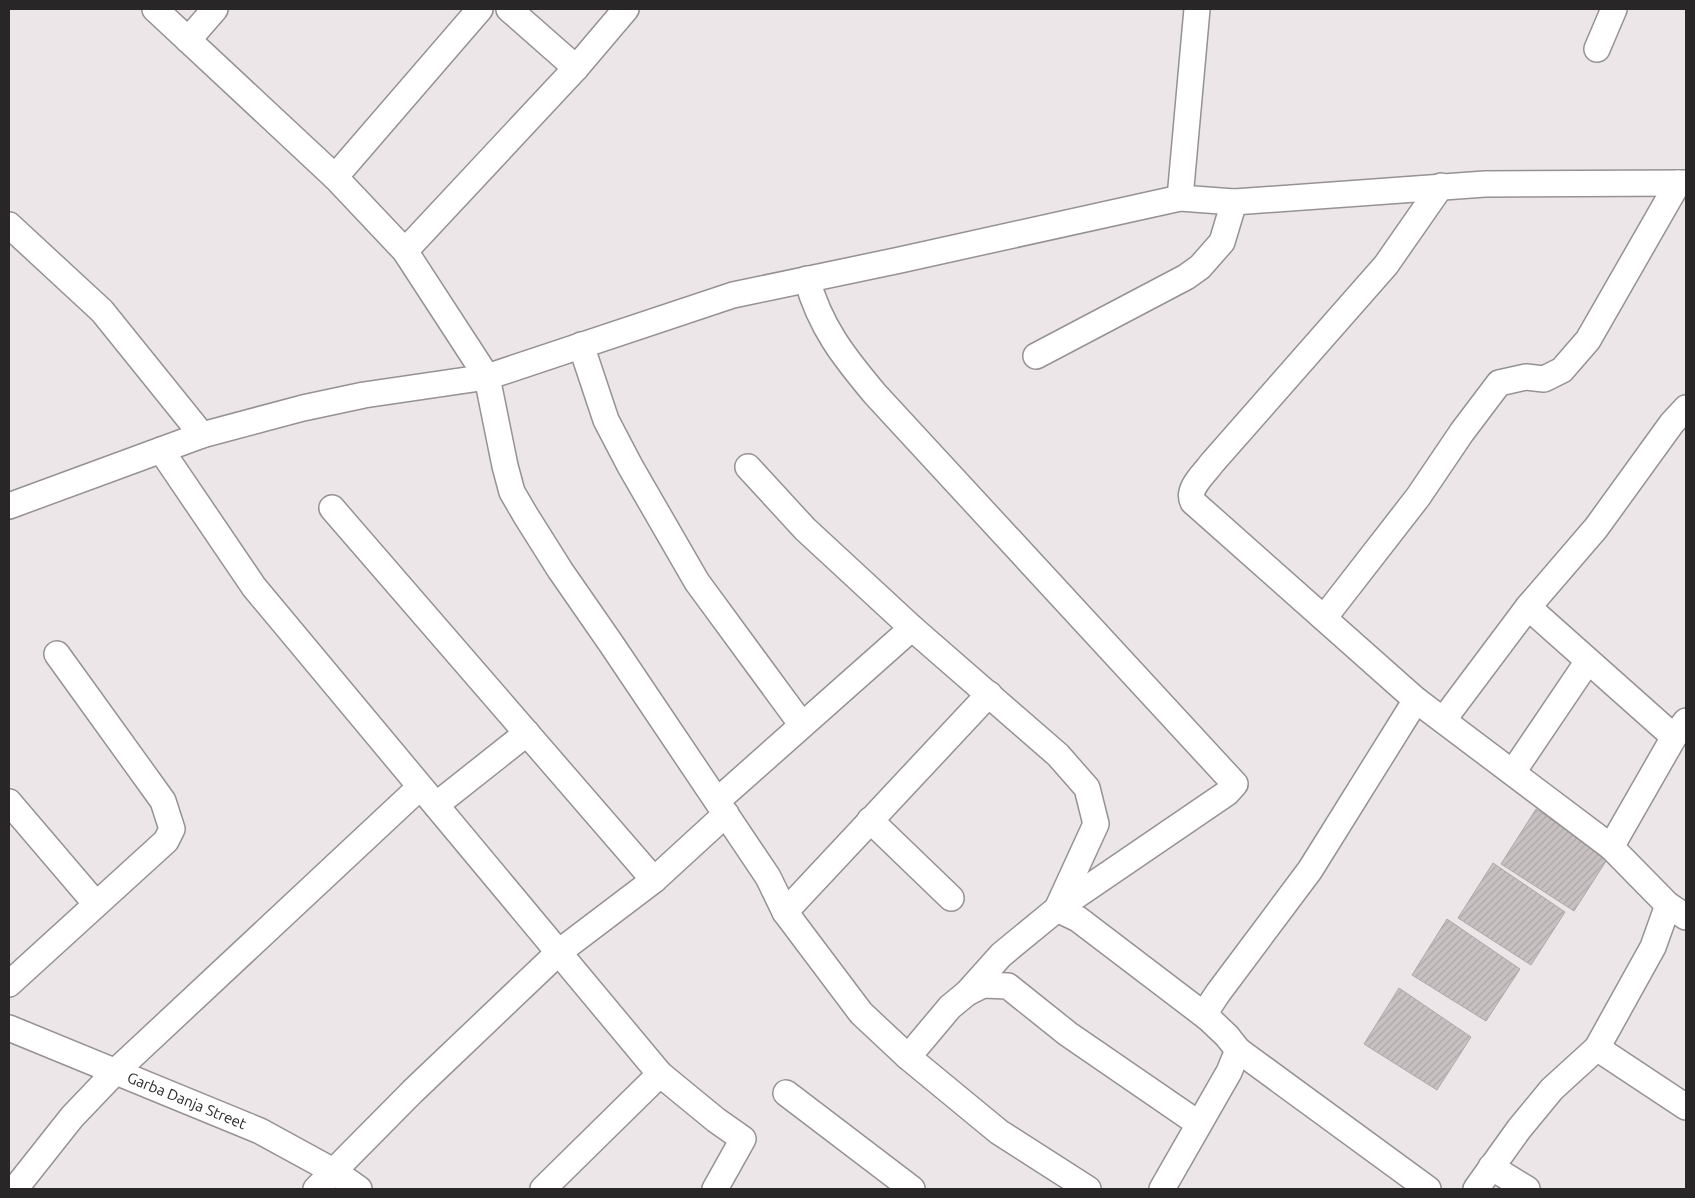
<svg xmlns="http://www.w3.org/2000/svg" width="1695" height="1198" font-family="Ubuntu,sans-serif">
<defs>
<pattern id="building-hatch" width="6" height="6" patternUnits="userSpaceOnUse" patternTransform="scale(1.25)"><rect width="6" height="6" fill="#c7c1c2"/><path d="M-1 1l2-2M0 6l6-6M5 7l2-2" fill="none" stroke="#aba6a7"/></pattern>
</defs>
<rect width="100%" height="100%" fill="#ece6e8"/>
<g fill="url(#building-hatch)" stroke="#afa9aa">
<polygon points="1536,809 1608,858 1574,911 1501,864"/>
<polygon points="1493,863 1565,912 1531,965 1458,918"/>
<polygon points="1447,919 1520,969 1486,1021 1412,975"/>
<polygon points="1399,988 1471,1037 1437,1090 1364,1044"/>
</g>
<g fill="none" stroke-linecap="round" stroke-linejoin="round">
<defs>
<g id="street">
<polyline points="155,9 335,177 405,251 487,377 505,466 512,492 526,516 560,570 612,645 768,877 785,912 861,1013 908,1057 999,1132 1088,1189"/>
<polyline points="509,9 576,68"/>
<polyline points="188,40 215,9"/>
<polyline points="1597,49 1614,9"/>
<polyline points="335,177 480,9"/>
<path d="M1441,186L1386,265L1212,463C1205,473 1186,489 1193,502L1416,700L1611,847L1668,905L1686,917"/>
<polyline points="1180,198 1197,9"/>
<polyline points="9,225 102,311 202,435"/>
<polyline points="405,251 576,68 626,9"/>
<path d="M807,279C820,327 844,357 875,394L1235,784L1227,793L1057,909L1001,955L967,993"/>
<polyline points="581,345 606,420 630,466 697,582 802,725"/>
<polyline points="1036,356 1186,277 1200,267 1222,242 1234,202"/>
<polyline points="161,450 254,587 660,1074 716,1120 743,1139 715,1189"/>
<polyline points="748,467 805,529 912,628 1058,755 1087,788 1096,824 1057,909 1078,919 1208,1018 1227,1036 1238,1050 1229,1072 1162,1189"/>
<polyline points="9,506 202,435 303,408 364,395 487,377 733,295 900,260 1180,198 1234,202 1485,184 1686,183"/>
<polyline points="332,508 654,880"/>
<polyline points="1528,607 1674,737"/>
<polyline points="1324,618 1418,497 1462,432 1499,383 1526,377 1544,379 1562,370 1588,340 1678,183"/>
<polyline points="1444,719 1528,607 1596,528 1672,423 1686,408"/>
<polyline points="1513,772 1588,661"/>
<polyline points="717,801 912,628"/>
<polyline points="9,802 96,904"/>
<polyline points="436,805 527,733"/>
<polyline points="870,820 951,898"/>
<polyline points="1611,847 1674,737 1686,721"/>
<polyline points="785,912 989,694"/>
<polyline points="9,984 166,841 172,829 163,801 57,654"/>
<polyline points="1208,1018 1208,1008 1218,993 1310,870 1416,700"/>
<path id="s1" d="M9,1028L260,1131L335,1172L359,1189"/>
<polyline points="1597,1048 1686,1107"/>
<polyline points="1238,1050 1428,1189"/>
<polyline points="908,1057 950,1007 967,993 983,985 1008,986 1068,1034 1199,1124"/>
<polyline points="786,1093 912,1189"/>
<polyline points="1491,1167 1527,1189"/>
<polyline points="15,1189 72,1117 115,1072 420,787"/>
<polyline points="316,1189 413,1091 559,952 654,880 726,814"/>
<polyline points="543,1189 660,1074"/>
<polyline points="1476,1189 1519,1129 1552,1089 1597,1048 1653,947 1668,905"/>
</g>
</defs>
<use href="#street" stroke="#979192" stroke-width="28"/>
<use href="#street" stroke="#fff" stroke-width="25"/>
</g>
<g text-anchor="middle" stroke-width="4.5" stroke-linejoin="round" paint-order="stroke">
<g font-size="15" fill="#282626" stroke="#faf3f5">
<text dy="5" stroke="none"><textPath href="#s1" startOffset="192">Garba Danja Street</textPath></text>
</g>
</g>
<rect width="1695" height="1198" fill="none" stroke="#282626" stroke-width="20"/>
</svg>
